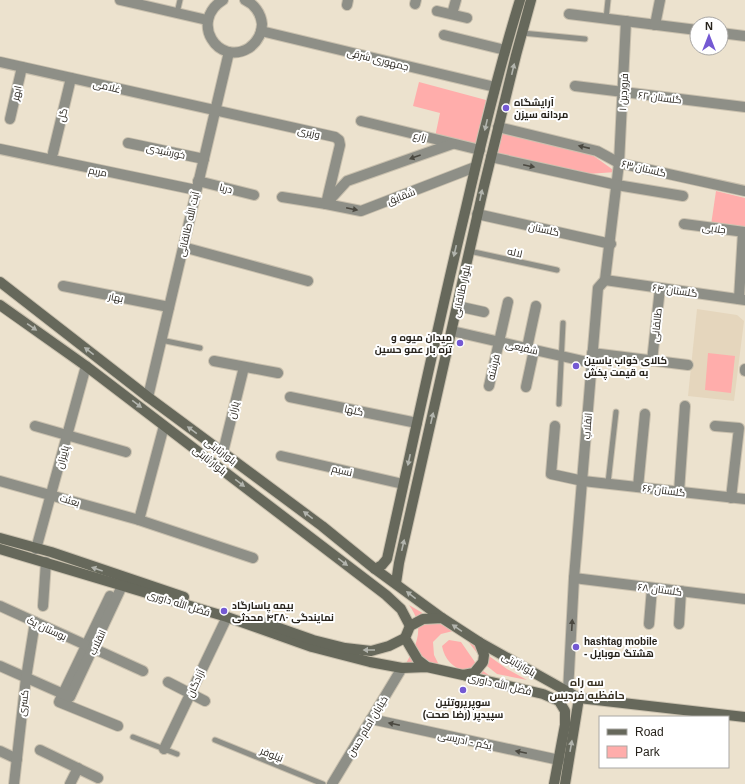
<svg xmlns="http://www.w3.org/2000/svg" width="745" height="784" font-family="Helvetica,Cairo,sans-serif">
<rect width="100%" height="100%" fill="#ece2ce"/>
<polygon fill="#e5d6bd" points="697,309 737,315 744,321 734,401 688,396"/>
<g fill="#ffadab">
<polygon points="419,82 486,100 475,147 435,137 440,113 413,106"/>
<polygon points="502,132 591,154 616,172 587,174 496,154"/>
<polygon points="716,191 745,198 745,230 711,225"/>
<polygon points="708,353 735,356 731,393 705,390"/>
<path d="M409,605L453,631L441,634L433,642L434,655L440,667L405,665C418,643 425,627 409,605Z"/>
<path d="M449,640L461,642L479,668L497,681C475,675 447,673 442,646Z"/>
<polygon points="467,640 507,669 527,680 497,674 487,666"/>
</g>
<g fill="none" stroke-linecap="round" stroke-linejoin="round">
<defs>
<g id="service">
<polyline points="177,13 180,0"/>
<polyline points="606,19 608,0"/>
<polyline points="522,33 585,39"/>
<polyline points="469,251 557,270"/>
<polyline points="161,340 200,348"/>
<polyline points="559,404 563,323"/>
<polyline points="608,483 616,412"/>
<polyline points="133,737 177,754"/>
<polyline points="215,740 323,784"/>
</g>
<g id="minor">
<polyline points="415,4 416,0"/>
<polyline points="347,5 348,0"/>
<polyline points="437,11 467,18"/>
<polyline points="452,14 456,0"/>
<polyline points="569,14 697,30"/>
<polyline points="655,25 660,0"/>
<polyline points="721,33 745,36"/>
<polyline points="444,35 505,50"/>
<polyline points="0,62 335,137 339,140 340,145 326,204 282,197"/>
<polyline points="575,86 745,107"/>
<polyline points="10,119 22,67"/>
<polyline points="361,121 480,150"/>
<polyline points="128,143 204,159"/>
<polyline points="452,144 347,181 326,204 361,211 475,167"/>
<polyline points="0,149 196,190"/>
<polyline points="53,153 71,78"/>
<polyline points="198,181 254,195"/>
<polyline points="617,185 683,196"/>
<polyline points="477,214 611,244"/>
<polyline points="684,224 745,232"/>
<polyline points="183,247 308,281"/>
<polyline points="63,286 169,307"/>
<polyline points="739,299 743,232"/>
<polyline points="457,306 484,312"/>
<polyline points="452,331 592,363"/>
<polyline points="527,348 536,306"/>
<polyline points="592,353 688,365"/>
<polyline points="214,361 278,373"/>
<polyline points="652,361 660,288"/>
<polyline points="745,369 745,371"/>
<polyline points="489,386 508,302"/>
<polyline points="526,387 534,350"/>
<polyline points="290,397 417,423"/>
<polyline points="35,426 126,452"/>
<polyline points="555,426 551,474 583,481"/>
<polyline points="715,426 739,428 731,498"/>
<polyline points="223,452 244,367"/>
<polyline points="281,456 403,484"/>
<polyline points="0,481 139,520 253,558"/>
<polyline points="638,487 645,414"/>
<polyline points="679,492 685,406"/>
<polyline points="139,520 164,426"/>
<polyline points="574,578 745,599"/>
<polyline points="110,596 59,702 118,726"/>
<polyline points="0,606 143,671"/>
<polyline points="43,606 46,562"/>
<polyline points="649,624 652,588"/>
<polyline points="679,624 681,591"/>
<polyline points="0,666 70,697 122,586"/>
<polyline points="168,682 205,701"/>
<polyline points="568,692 574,578 598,288 605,280 619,163 626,21"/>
<polyline points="371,719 559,760"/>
<polyline points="164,749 227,617"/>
<polyline points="40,750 98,778"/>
<polyline points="0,751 17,759"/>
<polyline points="14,784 26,678 35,622"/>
<polyline points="70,784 78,768"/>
</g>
<g id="tertiary">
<polyline points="120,0 207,20"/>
<path d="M223,0C189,21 218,67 249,48C257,42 262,34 262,24C261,13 254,4 245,0"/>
<polyline points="261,31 495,87"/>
<polyline points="498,127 597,151 619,163 745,191"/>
<polyline points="491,157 617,185"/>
<polyline points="605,280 745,300"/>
<polyline points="148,397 229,52"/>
<polyline points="583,481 745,499"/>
<polyline points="36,549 86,366"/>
<polyline points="332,784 402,668"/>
</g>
<g id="secondary">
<polyline points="0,282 148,397 322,526 375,569 442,618"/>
<polyline points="0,305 86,366 386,595 401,609 410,626"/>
<polyline points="0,538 51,552 184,597"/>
<polyline points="0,549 227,617 312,647 370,662 402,668 427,667 463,675 474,673 483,662 484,655 479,642 442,618 423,619 410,626 405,638 418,660 427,667"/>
<path d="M375,569L382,565L387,559C413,442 438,324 466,208C482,138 499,68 520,0"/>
<polyline points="396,583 399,563 484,186 516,55 531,0"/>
<polyline points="262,622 313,640 345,648 371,651 389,646 405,638"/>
<polyline points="479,642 579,698 745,717"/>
<polyline points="466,676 543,694 559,701 565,711 565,725 554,784"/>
<polyline points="565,784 579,698"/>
</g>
</defs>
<use href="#service" stroke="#c9c0ae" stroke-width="7"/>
<use href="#minor" stroke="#c9c0ae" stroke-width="12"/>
<use href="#tertiary" stroke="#c9c0ae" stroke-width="12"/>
<use href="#secondary" stroke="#c9c0ae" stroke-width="12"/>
<use href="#service" stroke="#8e8f87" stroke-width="5"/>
<use href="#minor" stroke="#8e8f87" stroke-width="10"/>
<use href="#tertiary" stroke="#8e8f87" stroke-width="10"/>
<use href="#secondary" stroke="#66685b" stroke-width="10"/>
</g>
<defs><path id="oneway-solid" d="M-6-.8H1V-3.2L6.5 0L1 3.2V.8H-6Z"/></defs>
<g fill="#b2b4ad">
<use href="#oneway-solid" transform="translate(513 69) rotate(-77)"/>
<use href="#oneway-solid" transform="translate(486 125) rotate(103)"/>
<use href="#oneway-solid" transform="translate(481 195) rotate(-78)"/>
<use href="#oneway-solid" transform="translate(455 251) rotate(103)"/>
<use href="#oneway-solid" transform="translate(32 327) rotate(35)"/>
<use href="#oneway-solid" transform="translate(89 351) rotate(-142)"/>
<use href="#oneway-solid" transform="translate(137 404) rotate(37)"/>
<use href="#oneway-solid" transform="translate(432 418) rotate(-77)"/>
<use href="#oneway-solid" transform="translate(192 430) rotate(-144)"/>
<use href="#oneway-solid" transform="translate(409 460) rotate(102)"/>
<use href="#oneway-solid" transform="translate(240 483) rotate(37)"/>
<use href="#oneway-solid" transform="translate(308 515) rotate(-143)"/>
<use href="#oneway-solid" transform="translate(403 545) rotate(-77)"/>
<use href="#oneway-solid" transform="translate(343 562) rotate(37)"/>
<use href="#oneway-solid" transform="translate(97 569) rotate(-161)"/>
<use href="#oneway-solid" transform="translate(411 595) rotate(-142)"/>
<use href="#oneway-solid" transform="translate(457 628) rotate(-146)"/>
<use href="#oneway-solid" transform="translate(369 650) rotate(180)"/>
<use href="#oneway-solid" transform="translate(571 746) rotate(-80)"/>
</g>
<g fill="#4b4941">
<use href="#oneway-solid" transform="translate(584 147) rotate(-167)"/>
<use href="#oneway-solid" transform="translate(415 157) rotate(160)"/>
<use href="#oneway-solid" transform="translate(529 166) rotate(12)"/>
<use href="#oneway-solid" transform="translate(352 209) rotate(12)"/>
<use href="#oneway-solid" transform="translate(572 625) rotate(-87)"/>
<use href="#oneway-solid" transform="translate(394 724) rotate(-168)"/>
<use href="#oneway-solid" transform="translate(521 752) rotate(-168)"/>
</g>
<g fill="#7459d3" stroke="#fff" stroke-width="1.5">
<circle cx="506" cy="108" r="4"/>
<circle cx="460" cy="343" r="4"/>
<circle cx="576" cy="366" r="4"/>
<circle cx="224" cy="611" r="4"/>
<circle cx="576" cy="647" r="4"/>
<circle cx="463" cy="690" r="4"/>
</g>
<g text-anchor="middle" stroke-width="4" stroke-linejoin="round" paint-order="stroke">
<g font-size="10" fill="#27231c" stroke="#fff">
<text transform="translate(378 59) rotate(14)" y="4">جمهوری شرقی</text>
<text transform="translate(107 86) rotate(13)" y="4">غلامی</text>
<text transform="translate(623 92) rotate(-87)" y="4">فروردین ۱</text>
<text transform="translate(16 93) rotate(-77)" y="4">ابهر</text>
<text transform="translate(660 97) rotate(7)" y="4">گلستان ۶۲</text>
<text transform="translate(62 115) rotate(-77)" y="4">گل</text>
<text transform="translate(309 132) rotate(12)" y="4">وزیری</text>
<text transform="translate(420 136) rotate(14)" y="4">زارع</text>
<text transform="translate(166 151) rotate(12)" y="4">خورشیدی</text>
<text transform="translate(644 168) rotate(13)" y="4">گلستان ۶۳</text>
<text transform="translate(98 171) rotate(11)" y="4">مریم</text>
<text transform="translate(226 188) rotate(14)" y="4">دریا</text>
<text transform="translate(401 196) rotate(-21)" y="4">شقایق</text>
<text transform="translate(188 224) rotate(-77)" y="4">آیت الله طالقانی</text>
<text transform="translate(714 228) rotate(7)" y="4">جلایی</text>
<text transform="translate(544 229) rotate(12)" y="4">گلستان</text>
<text transform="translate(515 252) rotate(12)" y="4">لاله</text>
<text transform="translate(675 290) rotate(8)" y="4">گلستان ۶۴</text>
<text transform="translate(461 291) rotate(-78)" y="4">بلوار طالقانی</text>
<text transform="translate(116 297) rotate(11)" y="4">بهار</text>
<text transform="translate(656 325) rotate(-84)" y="4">طالقانی</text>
<text transform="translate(522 347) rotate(13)" y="4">شفیعی</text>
<text transform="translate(493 367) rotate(-77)" y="4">فرشته</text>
<text transform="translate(233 410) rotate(-76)" y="4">یاران</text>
<text transform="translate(354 410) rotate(12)" y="4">گلها</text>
<text transform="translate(587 426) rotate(-86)" y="4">انقلاب</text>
<text transform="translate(221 451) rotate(37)" y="4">بلوارثابتی</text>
<text transform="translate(62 457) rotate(-75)" y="4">پاییزان</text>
<text transform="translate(210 460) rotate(38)" y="4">بلوار ثابتی</text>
<text transform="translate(342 470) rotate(13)" y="4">نسیم</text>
<text transform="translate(664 490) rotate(7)" y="4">گلستان ۶۶</text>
<text transform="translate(70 500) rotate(16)" y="4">بعثت</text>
<text transform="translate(660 589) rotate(7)" y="4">گلستان ۶۸</text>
<text transform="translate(179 603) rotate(17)" y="4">فضل الله داوری</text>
<text transform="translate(47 628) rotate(25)" y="4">بوستان یک</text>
<text transform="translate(97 642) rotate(-65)" y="4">انقلاب</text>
<text transform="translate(519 664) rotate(29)" y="4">بلوارثابتی</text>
<text transform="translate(195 683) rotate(-65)" y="4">آزادگان</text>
<text transform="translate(500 684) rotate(13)" y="4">فضل الله داوری</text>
<text transform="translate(23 703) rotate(-83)" y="4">کسری</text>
<text transform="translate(367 726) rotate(-59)" y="4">خیابان امام حسن</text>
<text transform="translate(465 740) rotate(12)" y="4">یکم - ادریسی</text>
<text transform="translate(272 754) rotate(22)" y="4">نیلوفر</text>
</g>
<g font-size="10" font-weight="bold" fill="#27231c" stroke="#fff" text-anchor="start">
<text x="514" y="106">آرایشگاه<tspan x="514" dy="12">مردانه سیزن</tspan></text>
<text x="452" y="341" text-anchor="end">میدان میوه و<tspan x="452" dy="12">تره بار عمو حسین</tspan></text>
<text x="584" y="364">کالای خواب یاسین<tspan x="584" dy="12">به قیمت پخش</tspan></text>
<text x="232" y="609">بیمه پاسارگاد<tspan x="232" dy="12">نمایندگی ۴۲۸۰ محدثی</tspan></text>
<text x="584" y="645">hashtag mobile<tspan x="584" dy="12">- هشتگ موبایل</tspan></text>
<text x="463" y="706" text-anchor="middle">سوپرپروتئین<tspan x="463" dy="12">سپیدپر (رضا صحت)</tspan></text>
</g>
<g font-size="11" font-weight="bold" fill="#383021" stroke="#fff">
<text x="587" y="686">سه راه<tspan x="587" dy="13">حافظیه فردیس</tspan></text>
</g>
</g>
<rect x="599" y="716" width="130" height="52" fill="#ffffff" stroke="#a9a7a4"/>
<rect x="607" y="729" width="20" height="6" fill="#66685b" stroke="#a9a7a4"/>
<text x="635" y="736" font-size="12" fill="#27231c">Road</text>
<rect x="607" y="746" width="20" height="12" fill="#ffadab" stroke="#a9a7a4"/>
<text x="635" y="756" font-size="12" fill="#27231c">Park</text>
<g transform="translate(709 36)"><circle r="19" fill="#ffffff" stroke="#a9a7a4"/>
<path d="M0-3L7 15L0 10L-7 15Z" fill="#7459d3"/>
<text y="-6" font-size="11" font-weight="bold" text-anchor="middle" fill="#27231c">N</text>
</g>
</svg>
